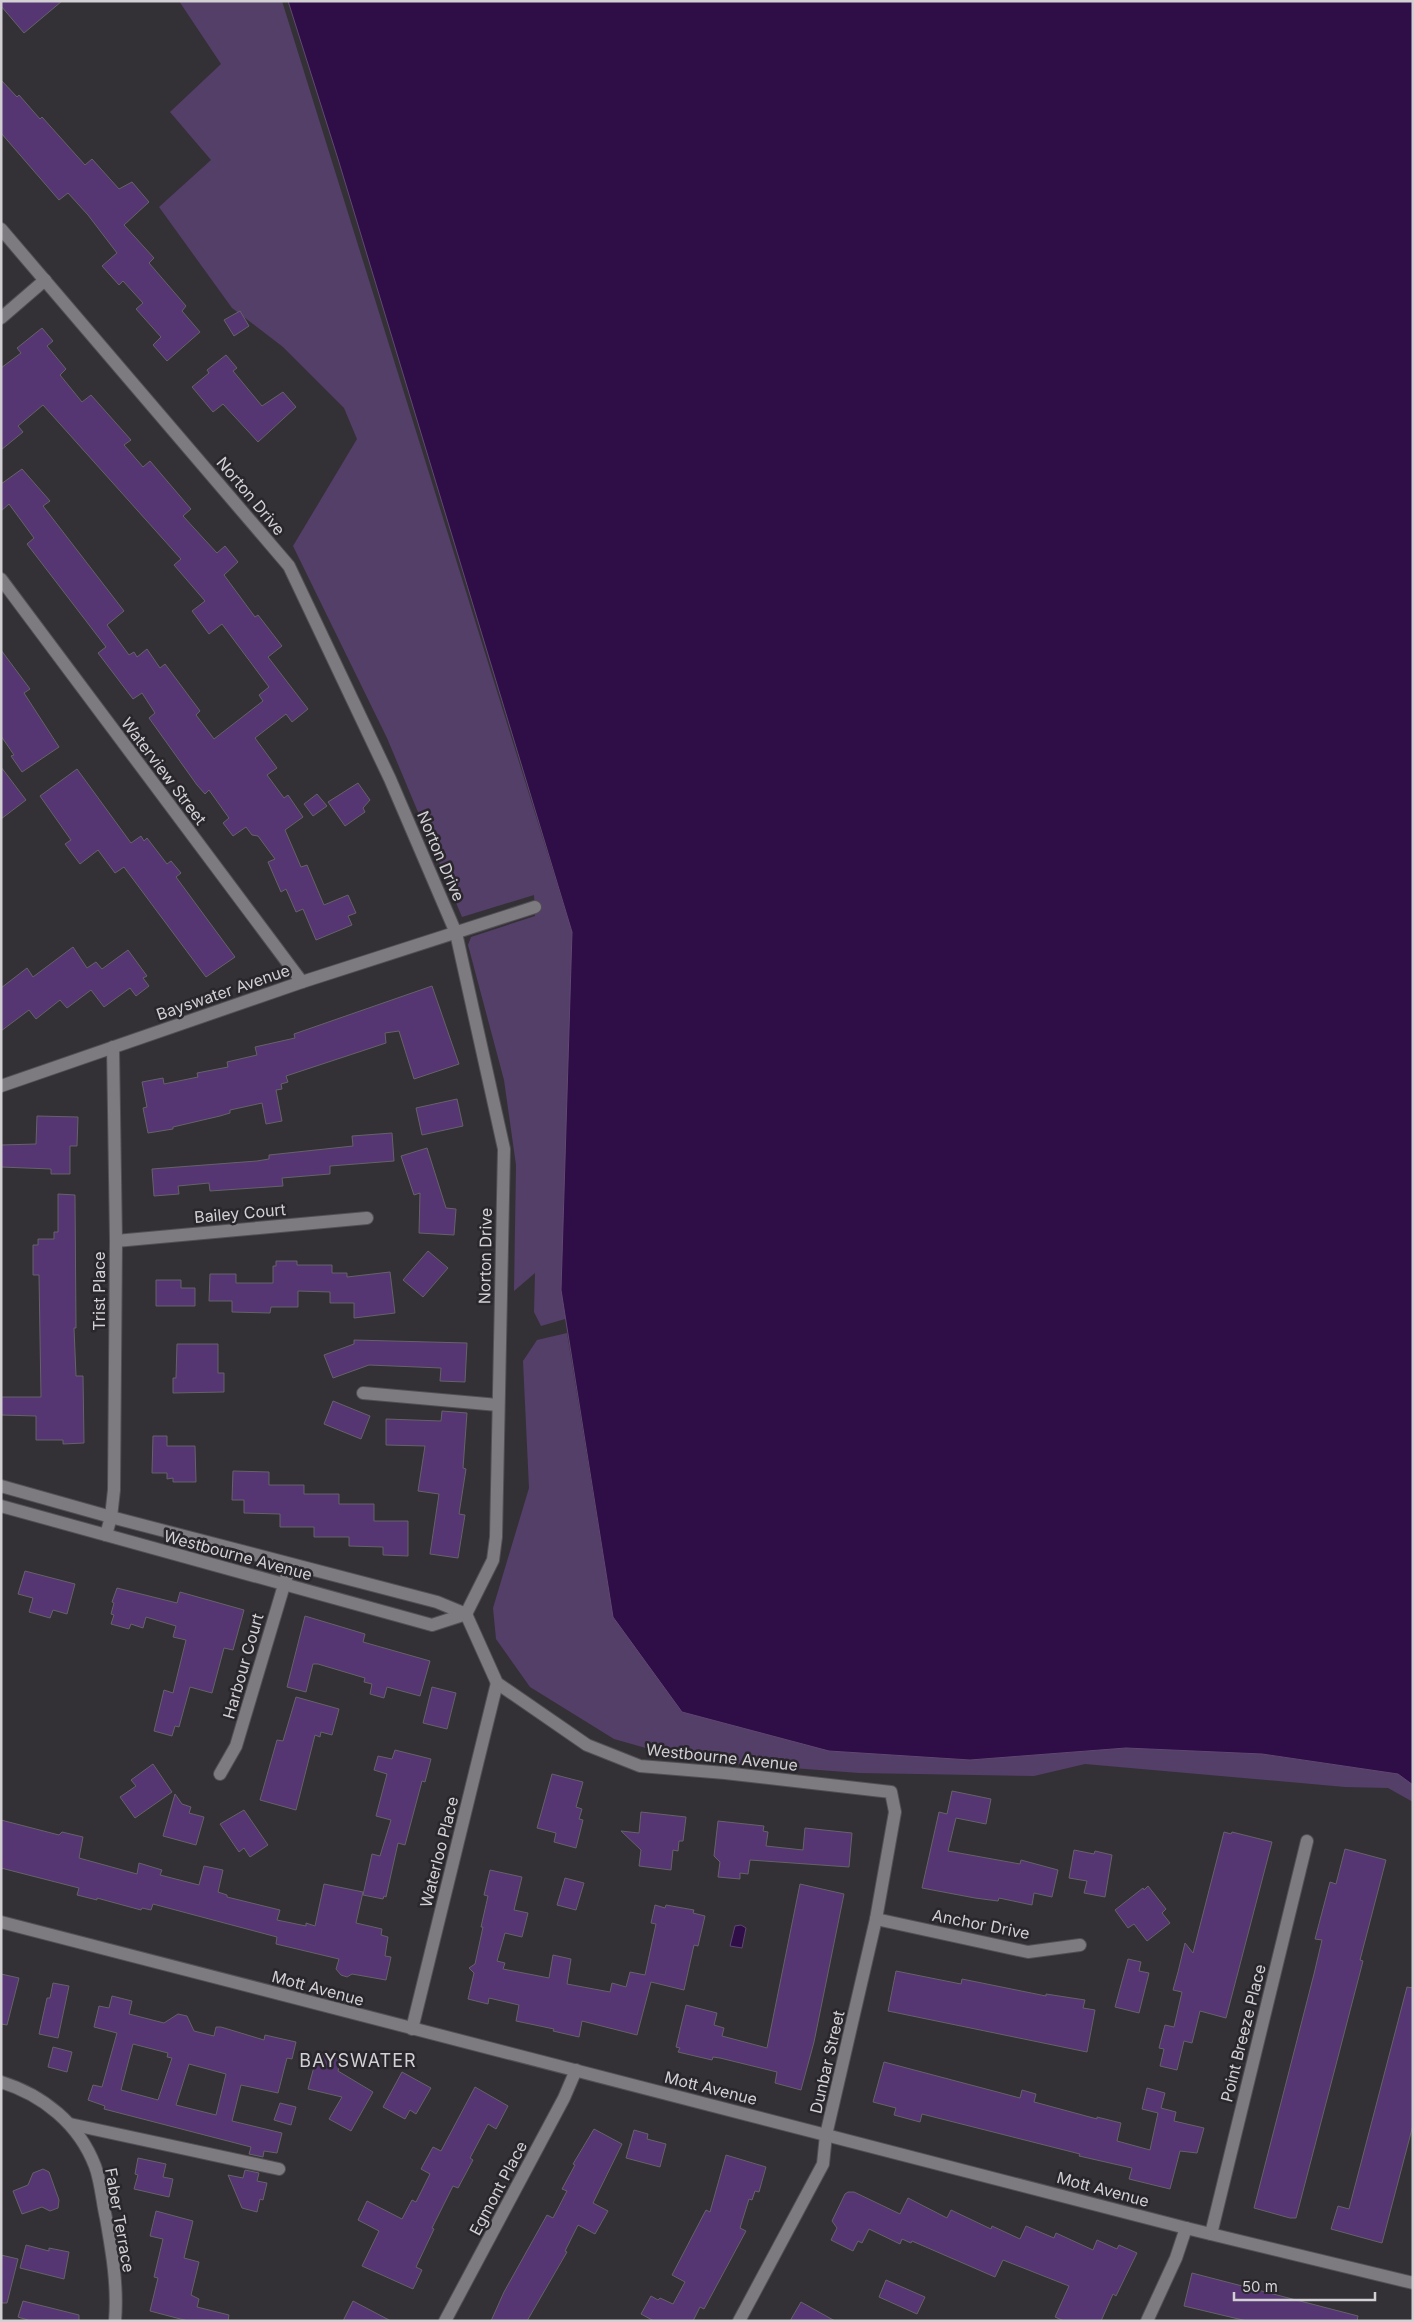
<svg xmlns="http://www.w3.org/2000/svg" width="1414" height="2322" font-family="Inter,sans-serif">
<rect width="100%" height="100%" fill="#333136"/>
<g fill="#543f68">
<polygon points="179,1 282,1 572,932 565,1319 541,1326 534,1312 535,1273 514,1291 516,1165 504,1080 468,945 471,937 535,916 534,895 462,917 387,738 293,546 357,439 344,408 283,347 232,308 159,207 211,160 170,112 221,64"/>
<polygon points="567,1333 613,1617 682,1712 829,1751 970,1760 1126,1748 1262,1754 1398,1774 1413,1785 1413,1802 1388,1788 1345,1787 1085,1764 1034,1776 859,1773 688,1760 614,1739 530,1687 496,1639 493,1608 529,1488 523,1361 537,1340"/>
</g>
<g fill="#2f0e48" stroke="#604872">
<polygon points="288,1 1413,1 1413,1785 1398,1774 1262,1754 1126,1748 970,1760 829,1751 682,1712 613,1617 561,1290 572,932 338,159"/>
<polygon points="741,1925 746,1928 742,1948 730,1946 735,1926"/>
</g>
<g fill="#553672" stroke="#656268" fill-rule="evenodd">
<polygon points="1,1 62,1 24,33 1,6"/>
<polygon points="1,80 17,97 19,95 40,119 42,117 85,165 92,159 119,189 132,182 149,202 124,225 154,258 149,263 186,306 182,311 200,332 167,361 153,345 161,337 136,309 143,303 123,281 119,285 102,266 117,253 88,215 68,193 59,200 1,133"/>
<polygon points="240,311 249,326 234,336 224,320"/>
<polygon points="42,328 53,341 47,346 66,369 60,375 82,402 91,395 131,440 124,445 143,467 150,461 191,509 183,516 204,539 217,553 225,546 238,562 224,575 255,617 258,615 282,646 268,657 308,709 292,722 286,714 255,738 277,768 267,775 284,798 288,795 303,817 285,830 301,867 307,865 324,905 348,895 356,913 348,916 352,925 316,940 303,909 296,912 286,889 281,892 268,862 275,859 258,836 252,835 246,827 233,836 223,823 229,818 209,790 205,794 197,785 149,718 155,713 142,693 133,699 98,653 106,647 27,544 34,538 9,504 1,511 1,484 22,469 50,501 43,506 124,611 107,625 129,655 134,652 137,657 147,649 160,668 165,664 200,711 196,715 214,739 263,701 259,695 269,687 222,624 209,634 192,611 205,601 174,565 181,559 43,405 18,426 23,432 1,450 1,368 21,353 17,348"/>
<polygon points="226,355 237,368 233,371 262,406 283,392 296,407 258,442 223,404 213,412 192,387 209,373 207,370"/>
<polygon points="1,650 30,689 24,693 59,747 22,772 11,756 14,755 1,736"/>
<polygon points="1,767 26,800 1,819"/>
<polygon points="77,769 131,843 141,836 144,841 147,838 167,864 171,861 181,873 176,877 235,957 206,977 124,867 115,873 98,850 80,864 65,844 71,840 40,796"/>
<polygon points="358,783 370,800 363,808 365,812 345,826 328,802"/>
<polygon points="317,794 327,806 313,816 304,804"/>
<polygon points="73,947 87,968 96,962 102,969 128,950 147,976 143,978 149,986 136,996 130,988 104,1007 91,990 67,1008 60,1000 36,1019 29,1010 1,1031 1,988 27,968 33,977"/>
<polygon points="432,986 459,1064 414,1079 399,1031 385,1033 386,1043 286,1076 288,1082 281,1084 282,1089 276,1090 282,1121 266,1124 262,1103 230,1110 230,1113 220,1116 173,1127 173,1129 148,1133 143,1108 147,1107 142,1082 163,1078 164,1084 198,1077 197,1073 228,1067 227,1062 257,1055 255,1047 295,1038 294,1034"/>
<polygon points="457,1099 463,1126 422,1135 416,1108"/>
<polygon points="37,1116 78,1117 77,1146 70,1146 70,1174 51,1174 51,1169 1,1167 1,1145 36,1144"/>
<polygon points="392,1133 394,1161 330,1166 330,1174 282,1178 283,1186 210,1191 209,1183 178,1186 179,1194 154,1196 152,1169 257,1161 269,1159 269,1155 353,1146 352,1136"/>
<polygon points="427,1148 446,1208 456,1209 454,1235 419,1233 420,1193 414,1195 401,1156"/>
<polygon points="58,1194 75,1195 76,1328 74,1328 76,1376 83,1376 84,1443 63,1444 63,1440 36,1440 36,1416 1,1415 1,1397 41,1397 39,1275 33,1275 33,1245 38,1245 38,1239 54,1239 54,1232 58,1232"/>
<polygon points="428,1251 448,1268 423,1297 403,1280"/>
<polygon points="276,1261 297,1261 297,1265 332,1265 332,1273 347,1273 347,1277 390,1272 395,1313 354,1318 354,1303 330,1303 330,1292 298,1291 298,1307 271,1307 270,1313 232,1312 232,1301 209,1301 210,1274 236,1274 236,1283 273,1283 273,1266 276,1266"/>
<polygon points="156,1280 181,1280 181,1288 195,1288 195,1306 156,1306"/>
<polygon points="354,1340 467,1343 465,1382 440,1381 441,1368 369,1365 333,1378 324,1355 354,1344"/>
<polygon points="177,1344 218,1344 218,1373 224,1373 224,1392 173,1393 173,1378 176,1378"/>
<polygon points="333,1401 370,1416 361,1439 324,1424"/>
<polygon points="442,1411 467,1413 463,1468 466,1469 459,1514 465,1515 458,1558 430,1554 439,1494 418,1491 425,1446 386,1445 386,1419 441,1421"/>
<polygon points="153,1436 167,1436 167,1446 195,1446 196,1482 173,1482 173,1478 167,1479 167,1473 152,1473"/>
<polygon points="233,1471 269,1472 269,1485 304,1485 304,1494 339,1494 339,1504 374,1504 374,1521 408,1521 408,1556 383,1555 383,1547 349,1546 349,1537 314,1537 314,1527 280,1527 280,1514 244,1513 244,1500 232,1500"/>
<polygon points="25,1571 75,1584 67,1614 53,1610 50,1618 29,1612 33,1598 18,1594"/>
<polygon points="117,1588 177,1603 180,1592 244,1610 233,1650 224,1648 212,1693 190,1687 179,1727 175,1726 172,1736 154,1731 164,1690 173,1693 186,1640 173,1637 176,1626 146,1617 143,1628 131,1624 129,1629 111,1624 114,1615 111,1614 114,1603 112,1602"/>
<polygon points="305,1616 365,1634 363,1642 430,1661 420,1696 387,1687 384,1698 370,1694 372,1684 364,1682 365,1678 318,1664 313,1664 306,1692 287,1687"/>
<polygon points="432,1687 456,1693 447,1729 423,1723"/>
<polygon points="296,1697 339,1709 332,1735 321,1732 320,1737 315,1735 296,1810 260,1800 277,1740 283,1741"/>
<polygon points="395,1750 431,1759 425,1782 422,1781 405,1845 398,1843 386,1897 384,1896 383,1899 363,1895 372,1854 380,1856 391,1820 376,1816 387,1774 374,1770 378,1756 392,1759"/>
<polygon points="153,1764 172,1792 135,1818 120,1797 136,1786 131,1780"/>
<polygon points="552,1774 583,1782 576,1807 582,1809 579,1819 583,1820 576,1848 554,1842 556,1833 537,1828"/>
<polygon points="952,1791 991,1799 986,1824 956,1818 948,1851 1020,1864 1021,1860 1058,1870 1052,1897 1034,1893 1032,1905 999,1898 998,1901 975,1898 922,1888 939,1812 947,1814"/>
<polygon points="175,1794 182,1804 191,1807 189,1813 204,1817 196,1845 163,1836"/>
<polygon points="244,1810 268,1845 250,1857 244,1848 239,1852 220,1824"/>
<polygon points="641,1812 686,1817 683,1841 679,1841 678,1851 673,1850 671,1870 639,1866 641,1850 621,1831 639,1833"/>
<polygon points="1,1820 59,1835 62,1832 83,1837 79,1858 137,1874 139,1863 162,1870 160,1875 199,1885 204,1866 223,1870 218,1892 227,1895 227,1897 280,1910 277,1920 306,1926 306,1923 315,1926 324,1884 363,1892 356,1923 382,1929 381,1935 388,1937 385,1956 391,1957 386,1980 352,1974 347,1977 341,1975 336,1969 339,1959 276,1944 277,1937 153,1904 151,1910 142,1908 141,1910 97,1898 97,1900 77,1895 79,1888 1,1868"/>
<polygon points="718,1821 764,1826 763,1831 768,1832 766,1846 803,1850 805,1828 852,1833 849,1867 750,1860 748,1874 740,1873 740,1879 718,1877 720,1862 714,1856"/>
<polygon points="1224,1832 1231,1834 1232,1832 1272,1842 1226,2018 1200,2011 1192,2043 1184,2041 1177,2070 1160,2066 1164,2049 1159,2048 1165,2025 1174,2027 1182,1992 1173,1990 1178,1972 1185,1943 1193,1953"/>
<polygon points="1345,1849 1386,1860 1360,1960 1363,1961 1296,2218 1290,2218 1254,2208 1314,1974 1322,1940 1315,1939 1330,1882 1336,1884"/>
<polygon points="1074,1850 1094,1854 1095,1851 1112,1855 1105,1897 1084,1893 1087,1881 1069,1878"/>
<polygon points="490,1870 522,1877 514,1910 528,1913 522,1937 505,1933 497,1961 505,1963 503,1969 549,1978 553,1955 571,1959 567,1984 610,1992 612,1983 626,1987 630,1972 645,1975 656,1924 651,1923 655,1905 665,1908 666,1905 694,1910 693,1913 705,1916 698,1946 694,1945 684,1990 651,1982 637,2035 582,2021 579,2037 553,2031 554,2029 516,2021 519,2005 489,1998 488,2004 468,1999 474,1973 469,1968 475,1964 483,1927 481,1927 488,1896 484,1895"/>
<polygon points="565,1878 584,1883 576,1910 557,1905"/>
<polygon points="800,1884 844,1894 814,2042 801,2090 775,2083 777,2072 720,2058 713,2057 712,2060 678,2052 680,2048 676,2047 686,2005 717,2013 714,2025 724,2028 722,2036 767,2048"/>
<polygon points="1148,1886 1166,1909 1162,1913 1170,1923 1147,1941 1134,1924 1128,1928 1115,1910 1143,1888 1144,1890"/>
<polygon points="1128,1959 1141,1962 1139,1971 1149,1973 1139,2013 1115,2007"/>
<polygon points="896,1971 961,1984 962,1979 1046,1996 1046,1994 1085,2000 1083,2008 1095,2010 1087,2052 888,2011"/>
<polygon points="1,1974 19,1978 7,2025 1,2024"/>
<polygon points="53,1983 69,1986 58,2038 39,2034 47,1998 50,1998"/>
<polygon points="1407,1987 1413,1988 1413,2125 1382,2243 1331,2229 1338,2206 1349,2209"/>
<path d="M112,1996L132,2001L129,2014L164,2023L178,2014L187,2016L194,2031L214,2036L216,2027H221L264,2040L265,2035L296,2042L292,2059L287,2058L278,2093L241,2085L232,2121L282,2133L277,2153L264,2151L263,2157L249,2154L251,2147L104,2109L105,2106L88,2100L93,2085L102,2087L117,2033L94,2027L99,2006L109,2008ZM133,2044L168,2053L167,2057L172,2058L158,2100L121,2090ZM189,2064L226,2074L216,2115L176,2105Z"/>
<polygon points="53,2047 72,2052 67,2072 48,2067"/>
<polygon points="322,2054 341,2059 338,2071 373,2092 351,2131 329,2119 342,2097 308,2089 315,2063 320,2064"/>
<polygon points="884,2062 1020,2098 1022,2090 1036,2094 1034,2102 1038,2103 1097,2119 1097,2117 1121,2123 1117,2141 1150,2150 1158,2113 1142,2109 1147,2088 1165,2093 1161,2108 1176,2112 1174,2121 1204,2128 1197,2153 1180,2151 1170,2189 1129,2179 1132,2168 1079,2156 1080,2154 922,2114 920,2122 894,2115 896,2108 873,2102"/>
<polygon points="402,2072 431,2088 416,2114 410,2110 405,2119 383,2107"/>
<polygon points="475,2087 508,2106 496,2129 488,2124 470,2158 473,2160 458,2188 453,2186 432,2228 434,2229 416,2267 422,2270 413,2289 362,2266 379,2231 358,2220 367,2201 402,2219 412,2200 416,2202 430,2174 421,2169 433,2147 441,2151"/>
<polygon points="280,2103 296,2107 291,2125 274,2120"/>
<polygon points="594,2129 622,2144 593,2203 608,2211 595,2234 578,2225 565,2251 567,2252 527,2321 491,2321 504,2292 547,2215 553,2218 567,2191 562,2189 575,2165 573,2164"/>
<polygon points="634,2130 648,2134 647,2139 666,2144 660,2167 626,2158"/>
<polygon points="726,2155 766,2167 759,2192 755,2191 752,2200 749,2199 740,2228 746,2231 704,2309 700,2307 693,2321 654,2321 641,2314 651,2296 658,2300 660,2298 673,2304 685,2282 672,2275 706,2210 710,2212"/>
<polygon points="138,2158 166,2164 163,2177 173,2179 169,2197 134,2189 138,2175 135,2174"/>
<polygon points="43,2169 49,2172 59,2200 58,2208 50,2211 42,2207 22,2214 13,2191 28,2185 33,2173"/>
<polygon points="245,2170 259,2173 257,2181 267,2183 263,2200 260,2199 257,2212 242,2208 228,2175 243,2178"/>
<polygon points="848,2192 854,2192 900,2214 908,2198 947,2218 951,2210 991,2229 992,2226 1020,2239 1026,2226 1054,2238 1056,2233 1093,2250 1097,2240 1117,2249 1119,2245 1137,2253 1116,2296 1113,2294 1101,2321 1064,2321 1055,2317 1069,2286 1003,2260 995,2277 912,2241 911,2243 902,2239 900,2244 869,2229 862,2243 858,2241 853,2251 831,2240 837,2228 832,2221 845,2194"/>
<polygon points="156,2211 193,2221 184,2258 199,2262 191,2295 199,2299 197,2307 229,2315 228,2321 188,2321 150,2311 158,2278 154,2277 163,2239 150,2236"/>
<polygon points="26,2245 49,2251 49,2248 69,2252 64,2279 20,2268"/>
<polygon points="1,2255 18,2259 7,2303 1,2303"/>
<polygon points="1192,2273 1358,2316 1357,2321 1247,2321 1184,2306"/>
<polygon points="886,2280 925,2297 917,2314 879,2297"/>
<polygon points="23,2301 79,2315 79,2321 31,2321 18,2317"/>
<polygon points="353,2301 391,2321 343,2321"/>
<polygon points="801,2302 835,2321 790,2321"/>
</g>
<g fill="none" stroke-linecap="round" stroke-linejoin="round">
<defs>
<g id="minor">
<polyline points="1,229 289,566 390,779 456,933 504,1149 496,1537 493,1560 466,1614"/>
<polyline points="1,318 45,280"/>
<polyline points="1,579 302,982"/>
<polyline points="1,1086 302,982 535,907"/>
<polyline points="116,1241 367,1218"/>
<polyline points="363,1393 498,1405"/>
<polyline points="1,1486 111,1517 437,1602 466,1614 497,1683 587,1745 640,1766 725,1773 891,1792 895,1812 876,1919 826,2135 823,2164 739,2321"/>
<polyline points="1,1506 432,1625 466,1614"/>
<polyline points="106,1535 111,1517 114,1490 116,1241 113,1047"/>
<polyline points="220,1774 236,1746 290,1565"/>
<polyline points="876,1919 1028,1952 1080,1945"/>
<polyline points="1,1922 1186,2228 1413,2283"/>
<polyline points="412,2029 497,1683"/>
<path d="M1,2082C43,2095 79,2124 95,2166C101,2182 102,2201 106,2218C112,2252 118,2286 115,2321"/>
<polyline points="70,2124 279,2169"/>
<polyline points="1211,2234 1307,1841"/>
<polyline points="445,2321 564,2098 576,2070"/>
<polyline points="1147,2321 1176,2258 1186,2228"/>
</g>
</defs>
<use href="#minor" stroke="#525054" stroke-width="14"/>
<use href="#minor" stroke="#7d7b80" stroke-width="12"/>
</g>
<g text-anchor="middle" stroke-width="5" stroke-linejoin="round" paint-order="stroke">
<g font-size="16" fill="#d2d0d3" stroke="#29272c">
<text transform="translate(251 496) rotate(50)" y="6">Norton Drive</text>
<text transform="translate(164 771) rotate(53)" y="6">Waterview Street</text>
<text transform="translate(441 856) rotate(67)" y="6">Norton Drive</text>
<text transform="translate(223 992) rotate(-19)" y="6">Bayswater Avenue</text>
<text transform="translate(240 1213) rotate(-5)" y="6">Bailey Court</text>
<text transform="translate(485 1256) rotate(-89)" y="6">Norton Drive</text>
<text transform="translate(99 1291) rotate(-90)" y="6">Trist Place</text>
<text transform="translate(238 1555) rotate(15)" y="6">Westbourne Avenue</text>
<text transform="translate(243 1666) rotate(-74)" y="6">Harbour Court</text>
<text transform="translate(722 1757) rotate(6)" y="6">Westbourne Avenue</text>
<text transform="translate(439 1852) rotate(-76)" y="6">Waterloo Place</text>
<text transform="translate(981 1924) rotate(11)" y="6">Anchor Drive</text>
<text transform="translate(318 1988) rotate(15)" y="6">Mott Avenue</text>
<text transform="translate(1243 2033) rotate(-76)" y="6">Point Breeze Place</text>
<text transform="translate(827 2062) rotate(-77)" y="6">Dunbar Street</text>
<text transform="translate(711 2088) rotate(14)" y="6">Mott Avenue</text>
<text transform="translate(498 2188) rotate(-62)" y="6">Egmont Place</text>
<text transform="translate(1103 2189) rotate(15)" y="6">Mott Avenue</text>
<text transform="translate(120 2220) rotate(80)" y="6">Faber Terrace</text>
</g>
<g font-size="18" letter-spacing="1" fill="#d2d0d3" stroke="#29272c">
<text x="358" y="2067">BAYSWATER</text>
</g>
</g>
<rect width="1414" height="2322" fill="none" stroke="#d2d0d3" stroke-width="5"/>
<path d="M1234 2292v8h141v-8" fill="none" stroke="#d2d0d3" stroke-width="2.5"/>
<text x="1242" y="2292" font-size="15" fill="#d2d0d3" stroke="#29272c" stroke-width="4" paint-order="stroke">50 m</text>
</svg>
